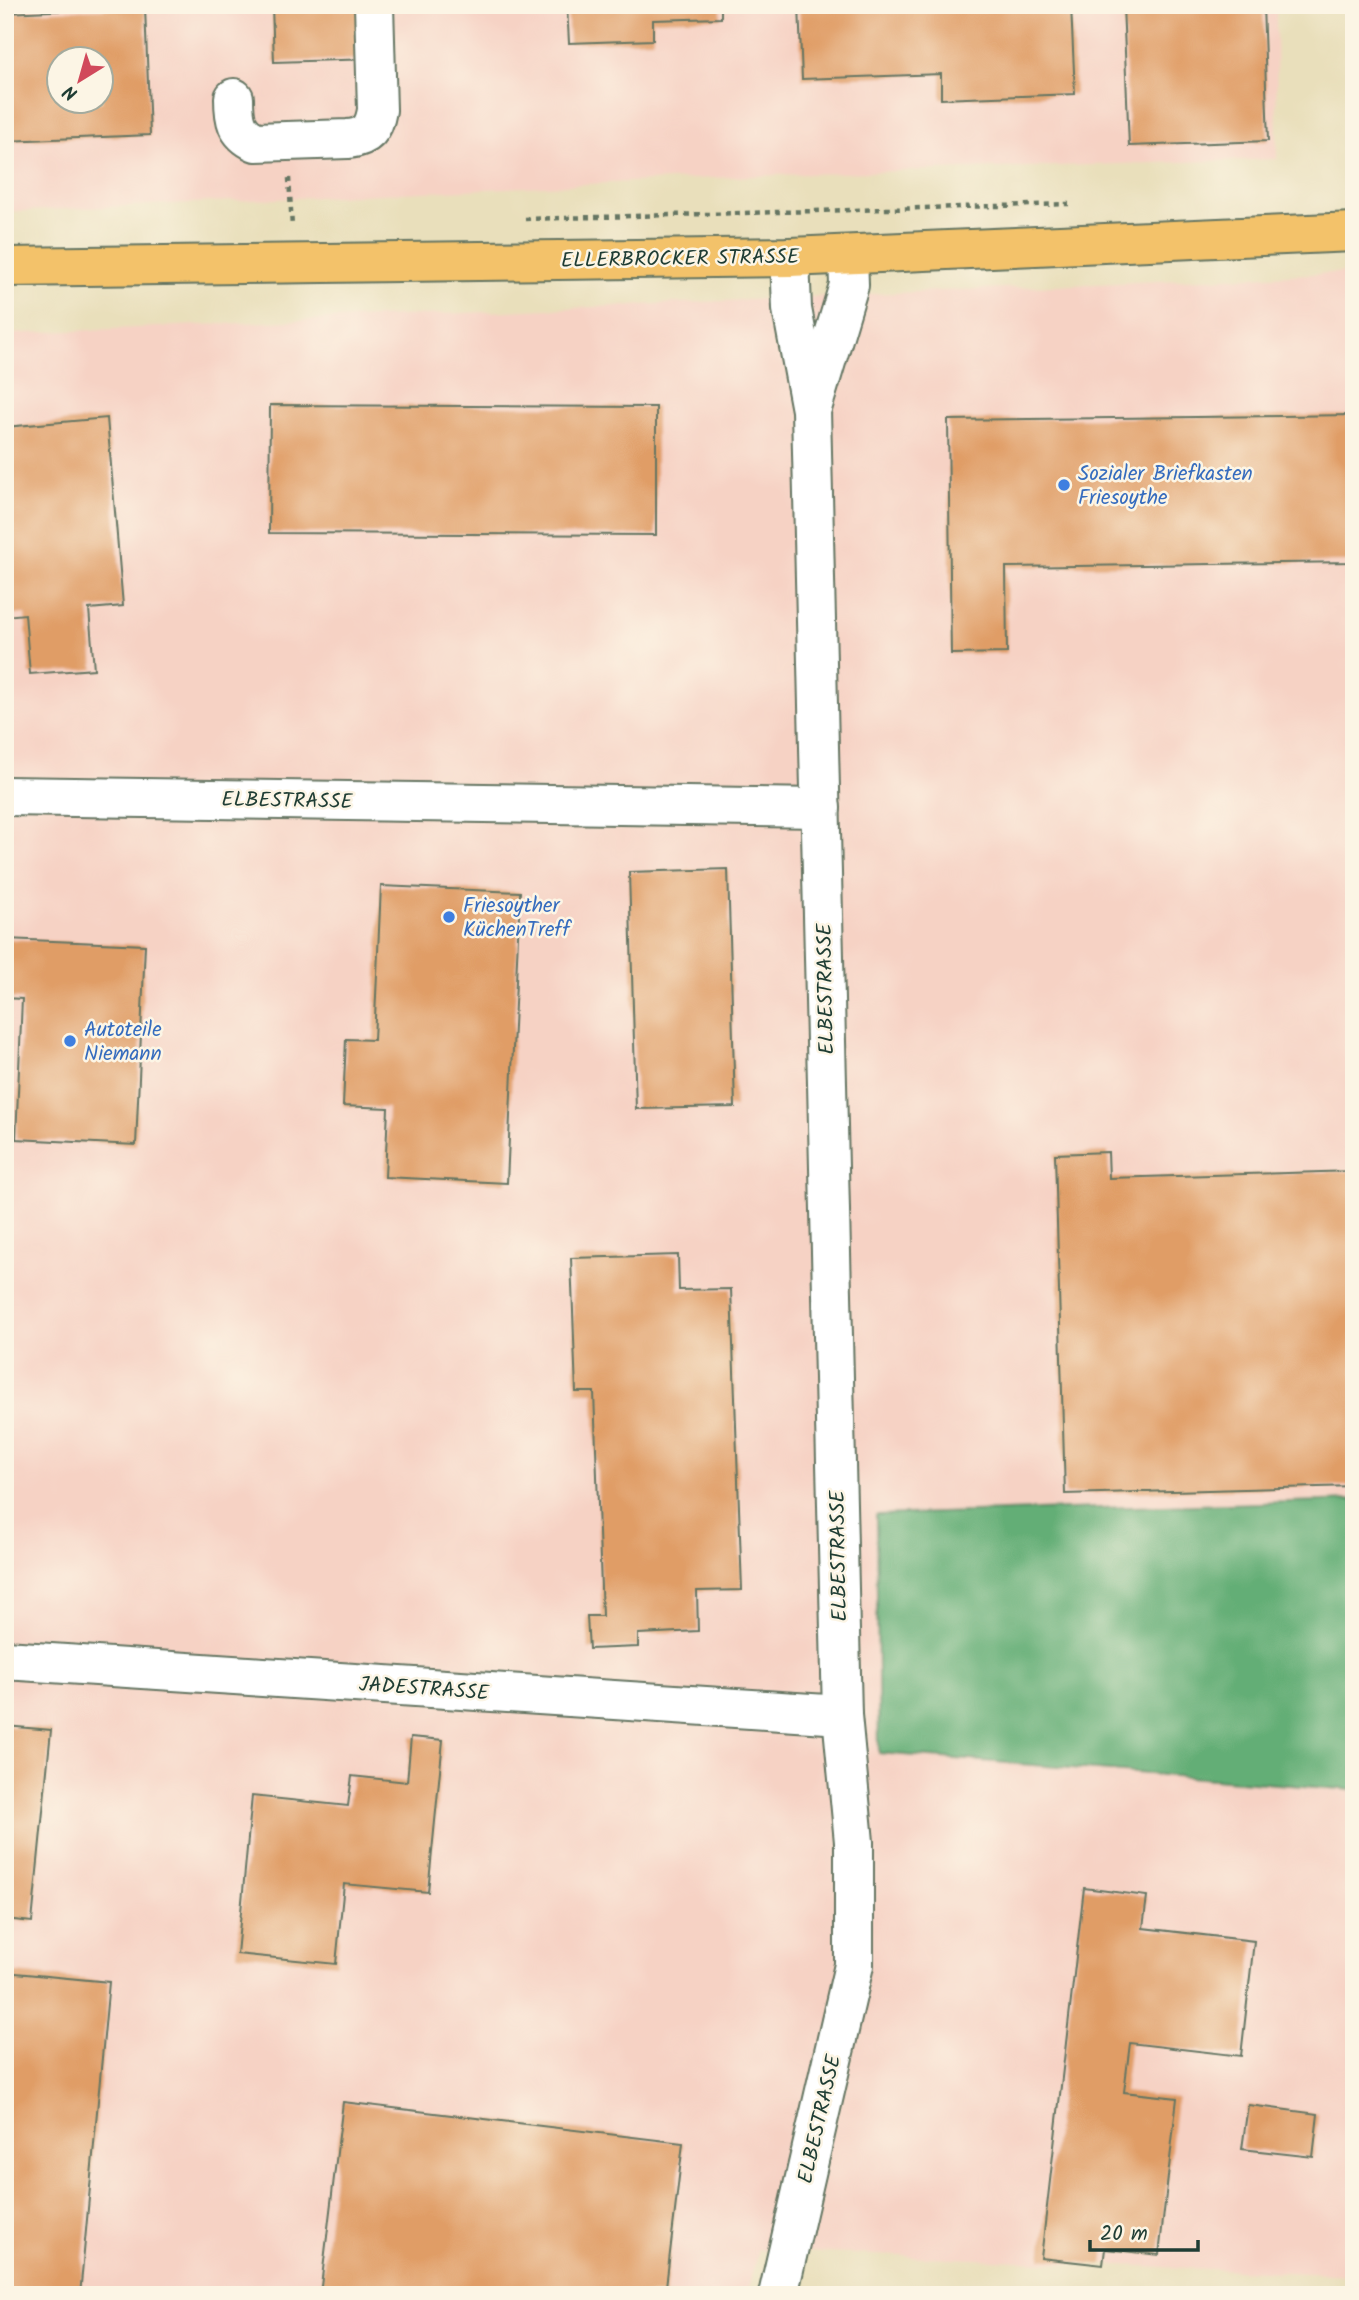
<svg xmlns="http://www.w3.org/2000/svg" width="1359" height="2300" font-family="Kalam,sans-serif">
<rect width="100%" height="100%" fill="#fcf5e5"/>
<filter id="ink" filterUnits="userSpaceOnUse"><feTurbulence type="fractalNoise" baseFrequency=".0143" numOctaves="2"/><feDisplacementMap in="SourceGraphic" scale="14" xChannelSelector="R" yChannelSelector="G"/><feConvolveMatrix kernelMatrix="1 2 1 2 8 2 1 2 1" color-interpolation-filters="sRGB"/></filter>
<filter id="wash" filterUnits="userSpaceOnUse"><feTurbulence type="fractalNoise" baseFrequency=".00686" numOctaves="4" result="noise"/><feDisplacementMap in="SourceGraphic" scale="28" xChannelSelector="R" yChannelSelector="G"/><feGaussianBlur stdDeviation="1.57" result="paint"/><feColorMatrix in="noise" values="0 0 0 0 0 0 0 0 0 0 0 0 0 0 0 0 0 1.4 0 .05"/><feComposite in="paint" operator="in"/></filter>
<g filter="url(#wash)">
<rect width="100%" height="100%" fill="#e9dfbb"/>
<g fill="#f6d2c4" fill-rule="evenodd">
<path d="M5,5H1276L1277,159L777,175L5,212ZM60,60H102V102H60Z"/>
<polygon points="1354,272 1354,1500 876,1516 879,1753 1354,1790 1354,2275 758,2250 747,2295 5,2295 5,334"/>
</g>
<polygon fill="#63ae76" stroke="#417655" stroke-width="2" points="1354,1500 1354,1790 879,1753 876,1515"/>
<g id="blocks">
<g fill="#e09d66" fill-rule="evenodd">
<polygon points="272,5 372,5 373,59 274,62"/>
<polygon points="567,5 721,5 721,18 653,20 653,40 569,43"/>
<polygon points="799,5 1071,5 1075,94 941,99 941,74 802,79"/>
<polygon points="1123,5 1263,5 1268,141 1129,146"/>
<path d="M145,7L150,135L5,141V13ZM60,60H102V102H60Z"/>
<polygon points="270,405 656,407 656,535 269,533"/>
<polygon points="1354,415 1354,562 1006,567 1007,653 951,654 948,420"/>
<polygon points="107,418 123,606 89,609 94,669 30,674 25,614 5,616 5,427"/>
<polygon points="728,869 735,1107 636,1109 629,872"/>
<polygon points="381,886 520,892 507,1183 385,1177 388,1108 343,1106 346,1039 374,1040"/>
<polygon points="6,939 145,945 136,1145 16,1139 22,999 5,998"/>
<polygon points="1108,1152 1109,1178 1354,1171 1354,1486 1065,1494 1055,1154"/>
<polygon points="678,1255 679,1290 731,1289 742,1590 697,1591 698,1631 638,1634 638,1647 589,1649 587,1616 602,1616 594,1392 576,1392 571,1258"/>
<polygon points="5,1726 51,1730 32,1922 5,1919"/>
<polygon points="411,1737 443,1740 428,1892 344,1884 336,1964 237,1954 252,1796 348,1806 352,1776 407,1782"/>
<polygon points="1084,1888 1147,1896 1143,1928 1254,1941 1241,2056 1130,2043 1124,2092 1177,2098 1159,2255 1105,2249 1103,2265 1041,2258"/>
<polygon points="5,1972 109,1982 80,2295 5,2295"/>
<polygon points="343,2102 683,2143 665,2295 320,2295"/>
<polygon points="1248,2105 1318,2114 1313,2157 1242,2149"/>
</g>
</g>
</g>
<g filter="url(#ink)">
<use href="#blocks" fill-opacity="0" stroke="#667663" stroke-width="2"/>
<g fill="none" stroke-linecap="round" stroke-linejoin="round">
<defs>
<g id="minor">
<path d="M234,98C234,119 236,133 256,142L348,139C368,137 374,128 377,110L374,5"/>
<polyline points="813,405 849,285 848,255"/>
<polyline points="5,796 821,808"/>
<polyline points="5,1660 842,1715"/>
<polyline points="778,2295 854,1965 854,1842 842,1715 811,410 792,309 790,257"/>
</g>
<polyline id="major" points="5,267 790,257 1354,232"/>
</defs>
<use href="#minor" stroke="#667663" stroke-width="42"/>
<use href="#major" stroke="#667663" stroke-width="42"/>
<g stroke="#667663" stroke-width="4.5" stroke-dasharray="5 5" stroke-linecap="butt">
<polyline points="289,178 292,227"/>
<polyline points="525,219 1069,204"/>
</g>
<use href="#minor" stroke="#fff" stroke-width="38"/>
<use href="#major" stroke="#f3c26a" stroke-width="38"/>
</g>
</g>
<g fill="#3f7fe0" stroke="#fcf5e5" stroke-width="2.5">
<circle cx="1064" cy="485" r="7"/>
<circle cx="449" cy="917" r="7"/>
<circle cx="70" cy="1041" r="7"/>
</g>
<g text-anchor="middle" stroke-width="5" stroke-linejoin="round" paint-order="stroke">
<g font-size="21" fill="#1f3d34" stroke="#fcf5e5">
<text transform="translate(680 258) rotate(-1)" y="7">ELLERBROCKER STRASSE</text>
<text transform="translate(287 800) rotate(1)" y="7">ELBESTRASSE</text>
<text transform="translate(825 989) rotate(-91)" y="7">ELBESTRASSE</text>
<text transform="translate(838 1556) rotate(-91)" y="7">ELBESTRASSE</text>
<text transform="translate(424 1688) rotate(4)" y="7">JADESTRASSE</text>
<text transform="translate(819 2119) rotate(-77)" y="7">ELBESTRASSE</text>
</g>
<g font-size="21" fill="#366cbe" stroke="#fcf5e5" text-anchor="start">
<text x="1078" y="480">Sozialer Briefkasten<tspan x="1078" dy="24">Friesoythe</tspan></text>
<text x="463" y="912">Friesoyther<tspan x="463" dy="24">KüchenTreff</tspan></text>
<text x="84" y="1036">Autoteile<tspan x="84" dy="24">Niemann</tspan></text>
</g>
</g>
<rect width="1359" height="2300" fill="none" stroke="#fcf5e5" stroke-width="28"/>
<g transform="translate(80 80) rotate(217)"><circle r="33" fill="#fcf5e5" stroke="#a4ab9e" stroke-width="2"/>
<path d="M0-5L12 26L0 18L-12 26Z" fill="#d1495b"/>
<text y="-10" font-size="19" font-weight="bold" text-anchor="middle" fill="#1f3d34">N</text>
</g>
<path d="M1090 2240v10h108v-10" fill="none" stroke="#1f3d34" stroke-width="3.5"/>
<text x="1100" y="2240" font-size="21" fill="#1f3d34" stroke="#fcf5e5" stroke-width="5" paint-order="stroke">20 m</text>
</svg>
